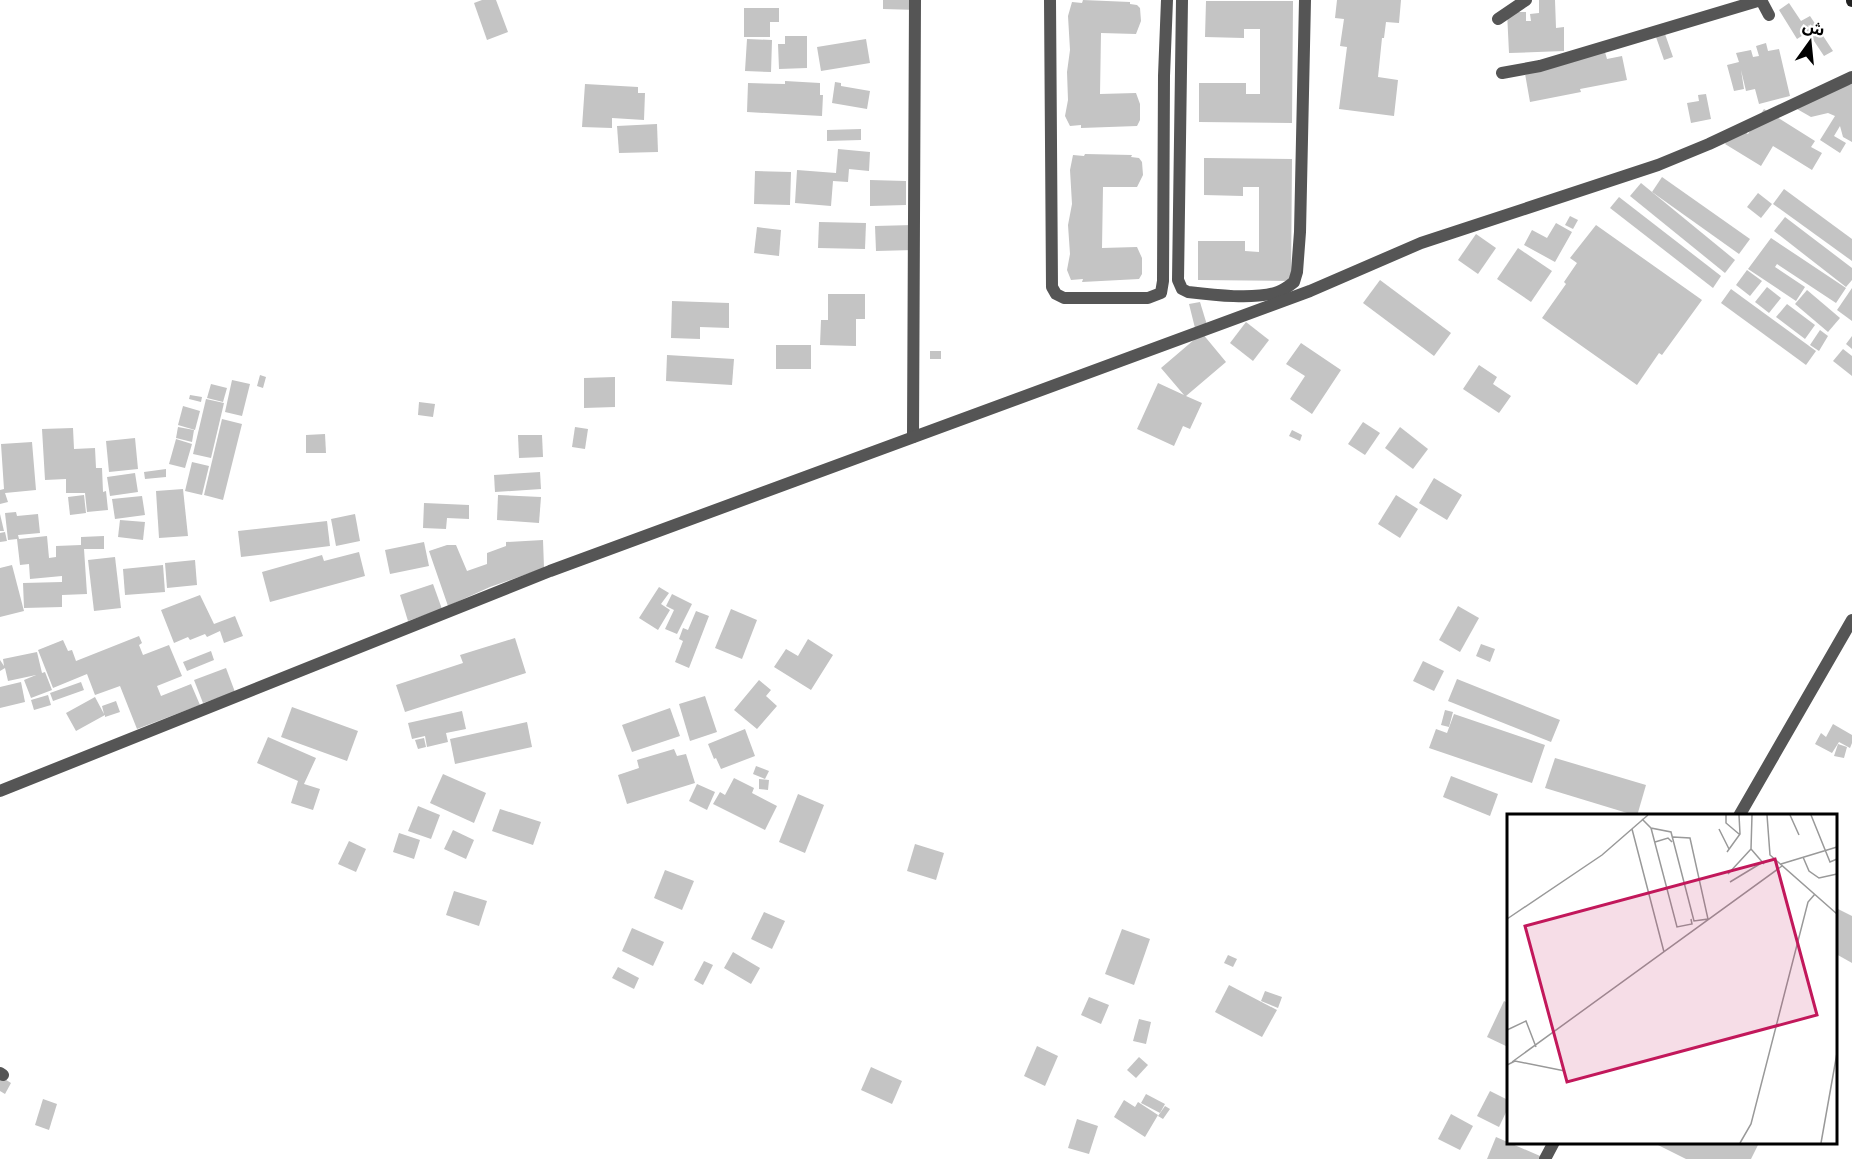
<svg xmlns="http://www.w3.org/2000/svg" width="1852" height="1159" font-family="Jost,'Noto Sans Arabic',sans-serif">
<rect width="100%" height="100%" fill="#fff"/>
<g fill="#c4c4c4">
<polygon points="482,0 496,0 508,32 487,40 474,3"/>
<polygon points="883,0 918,0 918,10 883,9"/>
<polygon points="1083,0 1130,2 1130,4 1137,5 1140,8 1141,21 1136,34 1101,33 1100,94 1136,93 1140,104 1140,120 1137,126 1081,128 1081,125 1070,126 1065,116 1068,100 1067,72 1070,50 1068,16 1072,2 1082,3"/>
<polygon points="1337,0 1401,0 1399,23 1386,22 1384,38 1382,38 1378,77 1398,80 1394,116 1339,109 1347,47 1340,46 1344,19 1335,18"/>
<polygon points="1539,0 1555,0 1556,28 1564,27 1564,51 1509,53 1507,12 1526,12 1526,21 1531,21 1530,14 1539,13"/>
<polygon points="1206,1 1293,1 1292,123 1199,122 1199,83 1246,83 1246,94 1260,94 1260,29 1244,29 1244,38 1205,37"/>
<polygon points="1789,3 1801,21 1810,16 1833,51 1824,56 1808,32 1797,39 1779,10"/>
<polygon points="744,8 779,8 779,22 770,22 770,37 744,37"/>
<polygon points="1665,34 1673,57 1664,60 1656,37"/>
<polygon points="785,36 807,36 807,68 779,69 778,44 785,44"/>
<polygon points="747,39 772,40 771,72 745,71"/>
<polygon points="866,39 870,63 821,71 817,47"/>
<polygon points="1766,43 1768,51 1779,49 1790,96 1759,104 1755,89 1746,91 1741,70 1744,89 1734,91 1727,65 1739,62 1736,53 1751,50 1753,57 1759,56 1756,46"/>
<polygon points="1605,52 1607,59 1622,56 1627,80 1580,89 1581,92 1530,102 1524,68"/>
<polygon points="785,81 820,83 820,95 823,95 822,116 747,112 748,83 785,84"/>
<polygon points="835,82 841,83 841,86 870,91 867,109 832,103"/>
<polygon points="585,84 638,87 638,93 645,93 644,120 612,118 612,128 582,127"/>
<polygon points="1852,84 1852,142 1843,137 1840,126 1834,136 1846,143 1840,153 1820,140 1835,116 1828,113 1811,117 1797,109 1795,100"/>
<polygon points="1706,94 1711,119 1691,123 1687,103 1699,101 1698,95"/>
<polygon points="1764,109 1815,141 1811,147 1822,153 1812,170 1773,146 1761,166 1725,144 1736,127 1748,134"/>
<polygon points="657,124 658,152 619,153 617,126"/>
<polygon points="861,129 861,140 827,141 827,130"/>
<polygon points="838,149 870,152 869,171 849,169 848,182 833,181 831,206 795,203 797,170 836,173"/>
<polygon points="1085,154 1132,155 1131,157 1139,158 1142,162 1143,175 1137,187 1103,187 1102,248 1137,247 1142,258 1142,274 1139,279 1082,282 1083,279 1071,280 1067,270 1070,254 1068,225 1072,204 1070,170 1073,155 1084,156"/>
<polygon points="1204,158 1292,159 1291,281 1198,280 1198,241 1245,241 1245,251 1259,252 1259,187 1243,187 1243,196 1204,195"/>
<polygon points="755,171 791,172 790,205 754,204"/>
<polygon points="1662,177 1750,239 1739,254 1652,192"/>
<polygon points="870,180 906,181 906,205 870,206"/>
<polygon points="1641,183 1735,260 1725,273 1630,196"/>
<polygon points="1784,189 1852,239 1852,261 1773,204"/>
<polygon points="1758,193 1772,204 1761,218 1747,207"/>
<polygon points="1619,197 1721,276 1713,288 1610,208"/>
<polygon points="1570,216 1578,220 1573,229 1565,225"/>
<polygon points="1785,217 1852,268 1852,280 1846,287 1774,231"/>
<polygon points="819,222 866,223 865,249 818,248"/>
<polygon points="1556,223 1572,232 1555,262 1524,245 1532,230 1547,238"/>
<polygon points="913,225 914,250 876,251 875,226"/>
<polygon points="1596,225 1702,300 1662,355 1659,353 1637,385 1542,318 1566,284 1564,282 1577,263 1570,258"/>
<polygon points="757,227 781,230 779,256 754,253"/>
<polygon points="1476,234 1496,248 1478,274 1458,260"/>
<polygon points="1771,238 1846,288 1836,303 1777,264 1775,267 1805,287 1796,301 1748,269"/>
<polygon points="1518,248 1552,271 1531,302 1497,279"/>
<polygon points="1747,270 1762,281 1750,296 1736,285"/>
<polygon points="1380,280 1451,333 1434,356 1363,303"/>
<polygon points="1767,287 1781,298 1769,313 1755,302"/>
<polygon points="1852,288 1852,321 1837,310"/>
<polygon points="1731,289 1816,351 1806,365 1721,303"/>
<polygon points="1807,290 1840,318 1828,332 1795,304"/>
<polygon points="828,294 865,294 865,319 856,319 856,346 820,345 821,320 828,320"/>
<polygon points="672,301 729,303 729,328 700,327 700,339 671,338"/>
<polygon points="1200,302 1207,325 1195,328 1189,304"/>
<polygon points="1787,304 1815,325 1805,339 1776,317"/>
<polygon points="1246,322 1269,340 1253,361 1230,343"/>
<polygon points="1820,330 1828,336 1819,351 1810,345"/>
<polygon points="1202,333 1226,362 1186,396 1202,403 1190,429 1183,426 1174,446 1137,429 1158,383 1184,395 1161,368"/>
<polygon points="1852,336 1852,349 1846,344"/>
<polygon points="1301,343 1341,370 1312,414 1290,399 1305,376 1286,364"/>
<rect x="776" y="345" width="35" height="24"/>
<polygon points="1843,349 1852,356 1852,376 1833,361"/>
<rect x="930" y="351" width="11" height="8"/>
<polygon points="667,355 734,359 732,385 666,381"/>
<polygon points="1479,365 1497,377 1493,384 1511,396 1499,413 1463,389"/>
<polygon points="260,375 266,377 263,388 257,386"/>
<polygon points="615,377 615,407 584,408 584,378"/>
<polygon points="232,380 250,384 242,416 225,412"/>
<polygon points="211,384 227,388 223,402 207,398"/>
<polygon points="190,395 202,397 201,402 189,399"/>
<polygon points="206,399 224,403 211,458 193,454"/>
<polygon points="419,402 435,404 433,417 418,415"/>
<polygon points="183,406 200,411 195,430 178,425"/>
<polygon points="222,419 242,424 223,500 204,495"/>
<polygon points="1363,422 1380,433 1365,455 1348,444"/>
<polygon points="178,427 194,430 192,442 176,438"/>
<polygon points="575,427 588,429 585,449 572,447"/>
<polygon points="1400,427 1428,449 1413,469 1385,448"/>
<polygon points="73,428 74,449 95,448 96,468 102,468 103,492 106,491 108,510 87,512 85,493 66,493 66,479 45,480 42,429"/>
<polygon points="1292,430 1302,435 1300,441 1289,436"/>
<polygon points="325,434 326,453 306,453 306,435"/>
<polygon points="518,435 542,435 543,457 519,458"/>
<polygon points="135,438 138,469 109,472 106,441"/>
<polygon points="176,439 192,444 185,468 169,464"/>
<polygon points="32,442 36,490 5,493 8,502 0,504 0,490 4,489 1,444"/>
<polygon points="192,462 209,466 202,495 185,491"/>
<polygon points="166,469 166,477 145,479 144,472"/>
<polygon points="540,472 541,489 495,492 494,475"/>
<polygon points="135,473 138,492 110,496 107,477"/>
<polygon points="1434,478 1462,495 1447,520 1419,503"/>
<polygon points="183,489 188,536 159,538 156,491"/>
<polygon points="84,495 86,513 70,515 68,497"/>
<polygon points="498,495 541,497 539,523 497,520"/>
<polygon points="1396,495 1418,509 1400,538 1378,524"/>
<polygon points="142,496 145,515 115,519 112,499"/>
<polygon points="424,503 469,505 469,519 447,518 446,529 423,528"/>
<polygon points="16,512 17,516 38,514 40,533 18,535 19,539 47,536 49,558 56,557 56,546 81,545 81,537 104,536 104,549 84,549 87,594 62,595 62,607 24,608 23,583 62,582 62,576 30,579 29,564 20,565 17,539 8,540 5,513"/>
<polygon points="0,514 4,531 0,531"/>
<polygon points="355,514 360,541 336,546 331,519"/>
<polygon points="120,520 145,522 143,540 118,537"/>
<polygon points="327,521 330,546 241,557 238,531"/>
<polygon points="5,532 7,541 0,542 0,533"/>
<polygon points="543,540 544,568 490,587 448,606 429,551 447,545 456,545 467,571 487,564 487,553 506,546 506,542"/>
<polygon points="424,542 429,566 390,574 385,550"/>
<polygon points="359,552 365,576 270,602 262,572 322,555 324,561"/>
<polygon points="115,557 121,608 94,611 88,560"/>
<polygon points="195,560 197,585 167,588 165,563"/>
<polygon points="12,565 24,611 0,617 0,568"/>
<polygon points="163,565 165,592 125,595 123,569"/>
<polygon points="433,584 442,609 408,621 400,595"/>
<polygon points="659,587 669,593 661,604 670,610 658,630 639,618"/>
<polygon points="672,594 692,604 677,634 665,629 674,610 666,606"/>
<polygon points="200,595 214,624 235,616 243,636 224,643 220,631 207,637 205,634 190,640 188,637 174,643 161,610"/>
<polygon points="1458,606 1479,618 1460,652 1439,640"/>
<polygon points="731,609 757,620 742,659 715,648"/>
<polygon points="696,611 709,616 689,668 675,662 683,641 679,639 683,628 688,630"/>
<polygon points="139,636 142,643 139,645 143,655 169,645 182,676 157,686 161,696 191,684 200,705 137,729 120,686 95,695 87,674 53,688 38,650 63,640 68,651 72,650 76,661"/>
<polygon points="515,638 526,673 405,712 396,685 463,663 460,655"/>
<polygon points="808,639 833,655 811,690 774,667 786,649 798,656"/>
<polygon points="1481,644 1495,649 1490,662 1476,656"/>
<polygon points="211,651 214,660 187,671 183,662"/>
<polygon points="37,652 42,673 45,672 52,690 31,698 24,680 36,675 8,681 5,668 0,671 0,660 4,666 3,659"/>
<polygon points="1423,661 1444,671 1434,691 1413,681"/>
<polygon points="226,668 235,692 203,703 194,680"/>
<polygon points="1457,679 1560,720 1551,742 1448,701"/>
<polygon points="759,680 771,690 766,696 777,706 757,729 734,710"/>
<polygon points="21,682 25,702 0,708 0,687"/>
<polygon points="81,682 84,690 53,701 50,693"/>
<polygon points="48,695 51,705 34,710 31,700"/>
<polygon points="705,696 717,732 690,741 679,704"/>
<polygon points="95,697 104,714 102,706 116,701 120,712 105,717 105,715 76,731 66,713"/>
<polygon points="292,707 358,731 347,761 281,737"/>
<polygon points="670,708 680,736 632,752 622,725"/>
<polygon points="1445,710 1453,712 1449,727 1441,725"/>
<polygon points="462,711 466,729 446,733 448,742 427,747 425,736 412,739 408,723"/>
<polygon points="1454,714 1545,745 1532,783 1429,748 1436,729 1447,733"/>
<polygon points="527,722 532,747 455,764 450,739"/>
<polygon points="1833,724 1852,735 1852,743 1850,748 1839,742 1832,753 1815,744 1821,733 1826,737"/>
<polygon points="745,729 755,756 721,769 716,758 714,759 708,744"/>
<polygon points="268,737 316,758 304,784 320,789 313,810 291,803 298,781 257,763"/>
<polygon points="424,738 426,747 418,749 415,740"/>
<polygon points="1838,744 1847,747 1844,758 1834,756"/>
<polygon points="674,749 677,756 686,754 695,783 627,804 618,775 639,768 637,760"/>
<polygon points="1555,758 1646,785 1637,816 1545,788"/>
<polygon points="756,766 769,771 765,779 753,774"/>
<polygon points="443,774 486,793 474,823 430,803"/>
<polygon points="1451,776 1498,794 1490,816 1443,797"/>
<polygon points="734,778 754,788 752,793 777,806 765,830 713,804 720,792 725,795"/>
<polygon points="759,779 769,780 768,790 759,789"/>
<polygon points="697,784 715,792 707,810 689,801"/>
<polygon points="798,794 824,805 805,853 779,842"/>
<polygon points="418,806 440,815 431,839 408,831"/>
<polygon points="500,809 541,822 533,845 492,831"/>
<polygon points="453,830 474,840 466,859 444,849"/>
<polygon points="399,833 420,840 414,859 393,852"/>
<polygon points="349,841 366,849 356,872 338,864"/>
<polygon points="915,844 944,853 936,880 907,871"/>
<polygon points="665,870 694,881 682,910 654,898"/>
<polygon points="454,891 487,901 479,926 446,915"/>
<polygon points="1836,908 1852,916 1852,963 1836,954"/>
<polygon points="764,912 785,921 772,949 751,939"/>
<polygon points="632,928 664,942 653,966 622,951"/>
<polygon points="1122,929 1150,939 1134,985 1105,974"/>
<polygon points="733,952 760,968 751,984 724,968"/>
<polygon points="1228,955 1237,959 1233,967 1224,963"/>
<polygon points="704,961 713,965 703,985 694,980"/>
<polygon points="618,967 639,978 634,989 612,978"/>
<polygon points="1229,985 1277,1010 1262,1037 1215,1012"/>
<polygon points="1265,991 1282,997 1278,1008 1261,1001"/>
<polygon points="1089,997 1109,1005 1101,1024 1081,1015"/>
<polygon points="1504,1001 1508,1003 1508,1047 1487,1037"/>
<polygon points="1139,1019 1151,1022 1146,1044 1133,1041"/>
<polygon points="1037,1046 1058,1056 1045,1086 1024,1076"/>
<polygon points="1139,1057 1148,1065 1136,1078 1127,1070"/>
<polygon points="871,1067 902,1081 892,1104 861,1090"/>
<polygon points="0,1076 11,1083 5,1094 0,1091"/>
<polygon points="1490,1091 1508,1100 1508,1108 1499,1127 1477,1116"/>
<polygon points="1146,1094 1165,1104 1160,1113 1141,1103"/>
<polygon points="43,1099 57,1104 49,1130 35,1125"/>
<polygon points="1124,1100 1135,1107 1138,1102 1158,1115 1145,1137 1114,1117"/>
<polygon points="1165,1106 1170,1109 1163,1119 1158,1116"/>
<polygon points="1451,1114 1473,1126 1460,1150 1438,1139"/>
<polygon points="1077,1119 1098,1126 1089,1154 1068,1148"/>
<polygon points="1496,1137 1547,1159 1487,1159"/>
<polygon points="1654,1143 1759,1143 1751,1159 1686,1159"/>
</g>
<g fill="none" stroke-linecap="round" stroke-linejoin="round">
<g stroke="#555" stroke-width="12">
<polyline points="1050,0 1052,287 1056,294 1064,298 1148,298 1161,293 1163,281 1164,76 1167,0"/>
<path d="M1182,0L1178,280L1182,289L1188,292C1213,295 1255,300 1278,292C1284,290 1289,286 1294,282L1297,272L1300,232L1305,0"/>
<polyline points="1761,0 1769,15"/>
<polyline points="1498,19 1526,0"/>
<polyline points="1502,73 1540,66 1761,0"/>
<polyline points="913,437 915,0"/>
<polyline points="0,791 550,571 1310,291 1421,243 1658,165 1709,144 1852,77"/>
<polyline points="1739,816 1852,620"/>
<polyline points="0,1073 3,1075"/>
<polyline points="1545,1159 1554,1142"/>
</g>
<polyline stroke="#222" stroke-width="12" points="1852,0 1852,1"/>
</g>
<g transform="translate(1507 814)">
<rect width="330" height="330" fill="#fff"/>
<path fill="none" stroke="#999" stroke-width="1.5" d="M219,1V9L232,20M245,1L244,35L257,50M260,1L263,41L330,100M283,1L292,21M304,1L323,48L330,45M135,5L144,14L164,18L187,107L201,105L183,24L166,23M144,14L170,113L185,110L184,105M125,15L157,138M212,15L222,35M148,28L161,24L165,28M220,38L233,20L232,1M296,43L302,57L312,64L330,60M274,50L330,33M221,60L244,35M223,68L256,48M0,105L95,41L141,1M0,216L19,207L29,233M5,248L275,52M0,251L8,247L58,257M233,329L244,310L301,88L308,80M314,329L330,239"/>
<path fill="#c2185b" fill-opacity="0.15" stroke="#c2185b" stroke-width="3" d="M268,45L310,201L60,268L18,112Z"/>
<rect width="330" height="330" fill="none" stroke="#000" stroke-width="3"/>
</g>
<g transform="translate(1810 42) rotate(15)" stroke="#ffffff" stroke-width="4.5" paint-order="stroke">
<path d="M0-4.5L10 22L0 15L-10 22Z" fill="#000000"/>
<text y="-9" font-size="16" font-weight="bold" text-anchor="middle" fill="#000000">ش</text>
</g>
</svg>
